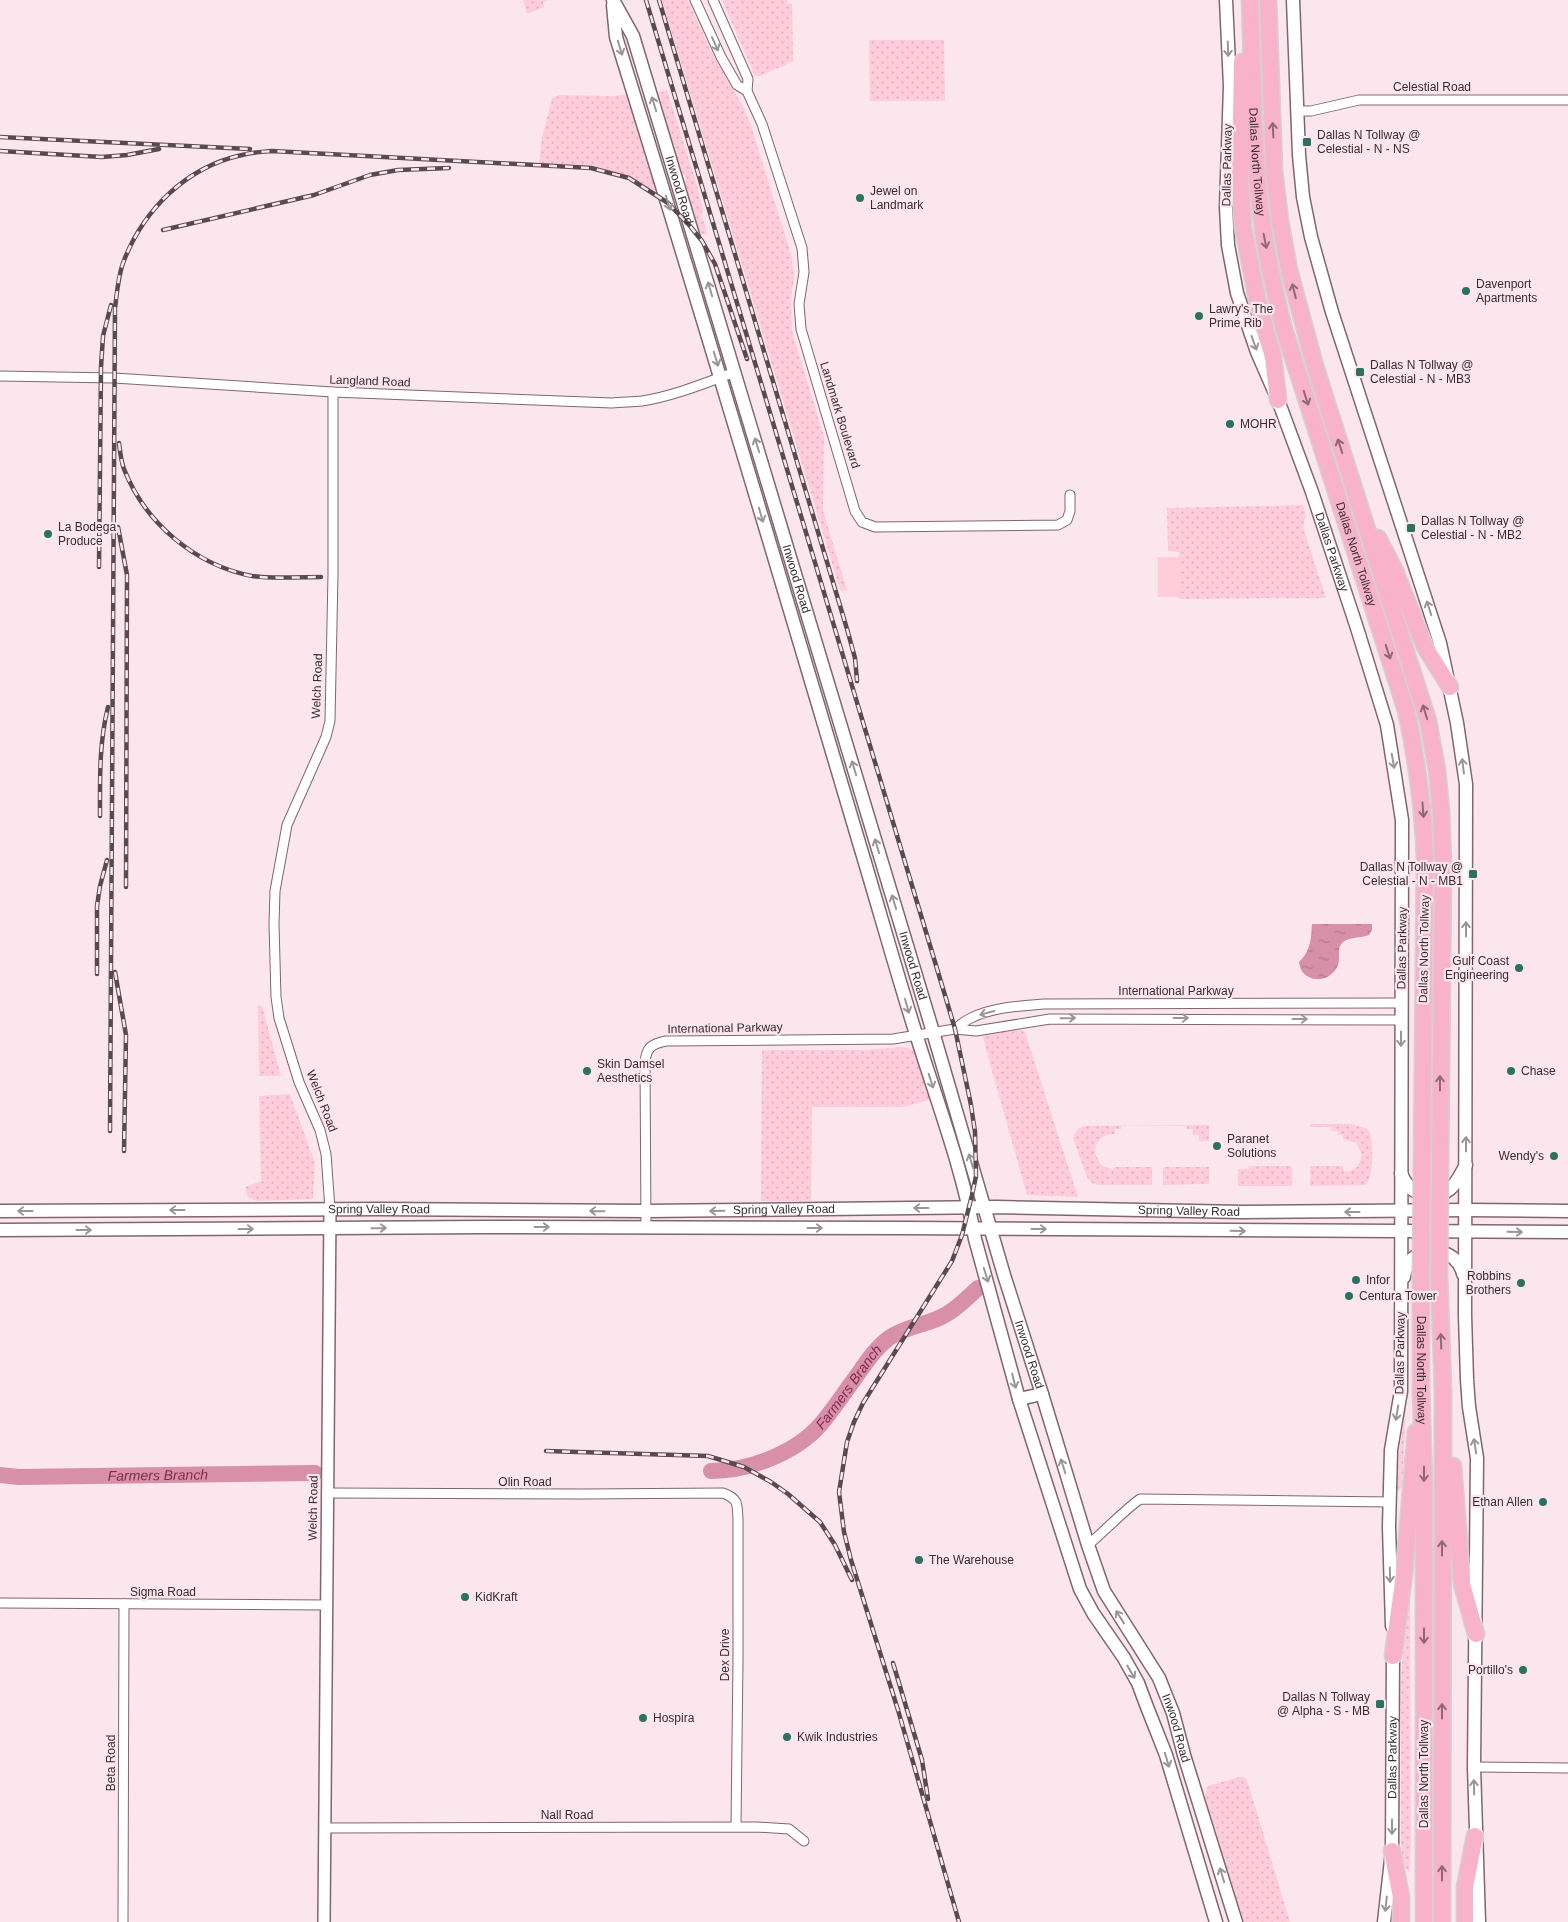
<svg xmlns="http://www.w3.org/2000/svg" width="1568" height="1922" font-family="Arial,sans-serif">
<defs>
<pattern id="grass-dots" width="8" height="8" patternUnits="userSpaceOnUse" patternTransform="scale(1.25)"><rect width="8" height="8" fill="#ffccdc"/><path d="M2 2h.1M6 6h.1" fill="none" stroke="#dbafbd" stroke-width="1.8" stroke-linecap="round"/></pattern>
<pattern id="water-ripples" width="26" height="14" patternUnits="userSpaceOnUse" patternTransform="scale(1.25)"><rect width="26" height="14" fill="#d88fa8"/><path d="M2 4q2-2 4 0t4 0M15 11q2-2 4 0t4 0" fill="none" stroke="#b07589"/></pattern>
</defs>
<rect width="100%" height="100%" fill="#fce6ed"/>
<g fill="url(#grass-dots)">
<polygon points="523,0 549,0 543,2 544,7 527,14"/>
<polygon points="662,0 688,0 713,55 744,108 750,123 791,254 794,277 791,296 792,331 824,437 823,511 847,590 841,591 838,583"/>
<polygon points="722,0 787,0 787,4 792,4 793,61 761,76 755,76"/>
<polygon points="869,40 944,40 945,101 870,101"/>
<polygon points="667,90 696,182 703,209 701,217 705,223 707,235 699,233 685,183 686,177 681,171 658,93"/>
<path d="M625,94L630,95L660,196C649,190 640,182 629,177C601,165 569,166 539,164L542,138L552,98L559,95L615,96Z"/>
<polygon points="1303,505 1306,514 1303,527 1326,598 1179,599 1179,552 1168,551 1167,508"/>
<polygon points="258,1005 262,1006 281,1076 259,1076"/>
<polygon points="1019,1029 1025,1032 1078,1197 1027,1195 982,1035"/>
<polygon points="904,1047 917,1052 932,1099 904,1107 812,1107 811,1201 761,1201 762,1050 866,1050"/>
<polygon points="290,1094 315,1163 313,1199 256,1201 247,1196 245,1187 261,1181 259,1096"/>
<path d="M1310,1124H1351L1368,1129C1374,1139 1374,1176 1366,1185L1310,1186V1166H1343V1171H1351L1358,1166L1362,1154L1356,1143L1343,1139V1135H1338V1131H1332L1331,1127H1310Z"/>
<path d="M1209,1125V1141H1199V1135H1193V1129H1187V1126H1121V1129H1115V1134C1102,1134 1095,1141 1095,1153L1101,1165L1113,1170L1114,1167H1152V1185H1098L1092,1183L1087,1177L1073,1138L1076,1131L1083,1126Z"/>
<polygon points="1249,1166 1292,1166 1292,1186 1238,1186 1238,1169 1249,1169"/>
<polygon points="1163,1167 1209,1167 1209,1184 1163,1185"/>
<polygon points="1406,1410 1402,1488 1397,1491 1398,1459"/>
<polygon points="1406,1598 1410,1598 1411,1845 1409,1871 1406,1869 1403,1871 1401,1842 1401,1683"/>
<polygon points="1239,1777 1245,1777 1248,1783 1290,1922 1244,1922 1205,1796 1208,1786"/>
</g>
<rect fill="#ffccdc" x="1158" y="557" width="21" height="40"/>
<path fill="url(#water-ripples)" d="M1312,924H1372V930L1369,935C1361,938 1349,937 1343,942C1336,948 1341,957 1338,965C1334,976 1320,983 1309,977C1302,974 1300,968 1299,962C1311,951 1311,938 1312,924Z"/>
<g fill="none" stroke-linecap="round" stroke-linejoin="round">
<g stroke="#d88fa8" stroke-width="16">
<path id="s1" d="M711,1471C749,1471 796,1453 821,1424C832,1411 842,1396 853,1381C864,1366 874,1349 889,1338C906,1326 928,1325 945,1315C958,1308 968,1297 978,1288"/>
<path id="s2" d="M0,1475L19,1477L315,1473"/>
</g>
<defs>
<g id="minor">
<polyline points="695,0 721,57 737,85 747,91"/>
<polyline points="713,0 748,79 747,91 762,124 802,248 804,272 799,304 801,329 855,511 862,522 875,527 1058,525 1067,520 1070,511 1070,495"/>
<polyline points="1297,111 1311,111 1359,100 1568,100"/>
<path d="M0,376L114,378L333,392L612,403C622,402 632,402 642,401C674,396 705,383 735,372"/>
<path d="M955,1029C960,1025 966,1020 971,1018C992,1007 1021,1006 1044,1004L1401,1003"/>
<polyline points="330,1209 326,1154 320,1130 299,1082 279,1018 276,997 274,924 275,891 287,825 326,737 330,721 333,574 333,392"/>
<path d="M646,1228L645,1063C646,1048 651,1044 666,1041L893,1039L955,1029L976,1031L1050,1019L1401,1020"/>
<path d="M327,1493L584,1494L723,1493C739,1499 737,1504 738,1520V1661L736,1826"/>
<path d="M1088,1545C1106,1530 1121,1513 1140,1499L1390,1502"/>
<polyline points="0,1603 326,1605"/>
<polyline points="1474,1767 1568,1768"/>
<polyline points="325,1828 757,1827 789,1829 804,1841"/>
<polyline points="123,1922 124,1604"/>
</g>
<polyline id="tertiary" points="324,1922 330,1209"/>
<g id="secondary">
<path id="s3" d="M613,0L633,36L933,1032L1004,1275L1042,1394L1088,1545L1104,1591L1159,1678L1173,1713L1184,1755L1236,1922"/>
<path id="s4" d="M1226,0L1230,86L1226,207L1228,245L1237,293L1257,352L1278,400L1312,492L1357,628L1387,725L1402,820L1401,1391L1391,1450L1389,1527L1392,1626"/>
<polyline points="1293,0 1299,155 1303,197 1311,237 1332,312 1440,643 1457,723 1466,784 1465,1315 1467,1380 1469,1407 1477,1458 1474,1767 1479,1922"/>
<path d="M613,5L616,37C700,306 780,576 860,846C879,909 896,971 916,1034C937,1102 963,1169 975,1239L1019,1399L1080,1589L1093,1613L1124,1658L1138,1683L1147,1707L1166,1755L1216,1922"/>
<path d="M1401,1173C1408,1194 1432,1203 1450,1189C1457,1183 1461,1173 1466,1165"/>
<path id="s5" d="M0,1211L380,1209L646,1211L997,1207L1242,1212L1466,1210L1568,1211"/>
<polyline points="0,1230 484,1227 907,1228 1568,1232"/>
<path d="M1404,1277C1405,1271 1407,1264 1412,1259C1428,1244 1458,1251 1463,1274"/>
<polyline points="1019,1399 1042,1394"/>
<path id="s6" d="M1384,1922L1392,1851L1393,1649"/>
</g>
<g id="motorway">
<path id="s7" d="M1250,0C1253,76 1252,153 1263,228C1267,262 1276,296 1284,329L1406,710C1417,760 1423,805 1425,857L1422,1167"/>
<polyline points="1268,0 1274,171 1280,221 1289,270 1315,366 1428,721 1437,770 1441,812 1443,863 1440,1167"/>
<polyline points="1242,62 1240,176 1243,227 1257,299 1273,357 1278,400"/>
<polyline points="1378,538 1395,571 1425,647 1450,687"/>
<polyline points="1439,1275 1443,1390 1442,1922"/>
<path id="s8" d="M1421,1276V1390L1424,1485V1922"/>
<polyline points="1453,1466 1462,1584 1476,1634"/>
<polyline points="1393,1656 1404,1574 1416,1432"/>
<polyline points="1392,1851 1401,1897 1401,1922"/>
<polyline points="1465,1922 1465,1887 1475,1836"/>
</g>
</defs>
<use href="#minor" stroke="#7e676e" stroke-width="11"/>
<use href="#tertiary" stroke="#7e676e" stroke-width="14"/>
<use href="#secondary" stroke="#7e676e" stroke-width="15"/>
<use href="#motorway" stroke="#d3d1d1" stroke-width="19"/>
<use href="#minor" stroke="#fff" stroke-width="9"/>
<use href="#tertiary" stroke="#fff" stroke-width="11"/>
<use href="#secondary" stroke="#fff" stroke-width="12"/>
<use href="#motorway" stroke="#f8b3ca" stroke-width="16"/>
<defs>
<g id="rail">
<polyline points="646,0 944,992 955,1029 971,1105 975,1132 976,1176 972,1195 962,1235 952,1261 863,1403 854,1422 847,1442 839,1492 844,1532 851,1560 898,1710 959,1922"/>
<polyline points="659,0 847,629 855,658 857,681"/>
<polyline points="0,137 250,149"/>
<polyline points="0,151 102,157 127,155 159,149"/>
<polyline points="163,230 314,195 370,175 398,170 449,168"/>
<path d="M119,443C120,451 121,461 124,469C145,523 195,565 252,576C270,579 302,577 321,577"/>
<polyline points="118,527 127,575 126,887"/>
<polyline points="99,567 101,367 103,336 111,305"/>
<path d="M100,816C100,779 99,743 108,707"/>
<polyline points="115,972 126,1035 124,1151"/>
<polyline points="97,974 97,906 100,886 107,860"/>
<path d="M110,1131L115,308C117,293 118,277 123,263C143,210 186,167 242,155C252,152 262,152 272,151L591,168L629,178L668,203L690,226L702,241L715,264L747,359"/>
<polyline points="546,1451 708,1456 744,1467 771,1482 788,1494 820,1522 835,1545 852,1580"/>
<polyline points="893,1663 922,1760 928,1799"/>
</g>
</defs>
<use href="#rail" stroke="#574b4e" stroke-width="4.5"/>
<use href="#rail" stroke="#fce6ed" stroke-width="2.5" stroke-dasharray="8" stroke-linecap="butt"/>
<defs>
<g id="motorway-bridge">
<polyline points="1439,1275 1440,1167"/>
<polyline points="1421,1276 1422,1167"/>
</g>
</defs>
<use href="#motorway-bridge" stroke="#d3d1d1" stroke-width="19" stroke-linecap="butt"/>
<use href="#motorway-bridge" stroke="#f8b3ca" stroke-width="16"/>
</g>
<defs><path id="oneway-shaft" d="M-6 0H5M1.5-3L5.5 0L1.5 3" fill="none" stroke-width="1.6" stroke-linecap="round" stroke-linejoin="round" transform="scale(1.25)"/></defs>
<g stroke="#9a9697">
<use href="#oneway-shaft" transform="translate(715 44) rotate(66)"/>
<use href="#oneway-shaft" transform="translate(620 48) rotate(73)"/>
<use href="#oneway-shaft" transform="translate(1228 49) rotate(88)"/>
<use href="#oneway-shaft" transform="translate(654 104) rotate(-107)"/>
<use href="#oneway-shaft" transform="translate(668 203) rotate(73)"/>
<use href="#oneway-shaft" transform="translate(710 289) rotate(-107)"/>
<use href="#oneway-shaft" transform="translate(1254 343) rotate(70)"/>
<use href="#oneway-shaft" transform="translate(716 359) rotate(73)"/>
<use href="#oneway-shaft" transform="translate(757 445) rotate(-107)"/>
<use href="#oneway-shaft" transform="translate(761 515) rotate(74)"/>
<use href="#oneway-shaft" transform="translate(1429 608) rotate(-108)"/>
<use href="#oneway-shaft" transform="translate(1393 761) rotate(80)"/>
<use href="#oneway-shaft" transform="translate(1463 766) rotate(-97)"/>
<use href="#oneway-shaft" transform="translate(854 768) rotate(-107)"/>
<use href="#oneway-shaft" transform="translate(877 846) rotate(-107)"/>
<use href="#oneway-shaft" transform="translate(894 902) rotate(-107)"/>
<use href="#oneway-shaft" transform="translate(1466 929) rotate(-90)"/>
<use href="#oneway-shaft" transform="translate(907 1006) rotate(74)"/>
<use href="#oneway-shaft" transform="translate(987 1013) rotate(165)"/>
<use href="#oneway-shaft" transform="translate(1068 1018) rotate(-1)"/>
<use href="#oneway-shaft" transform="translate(1181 1018)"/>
<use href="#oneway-shaft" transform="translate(1300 1019)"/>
<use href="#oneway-shaft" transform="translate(1401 1039) rotate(90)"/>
<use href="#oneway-shaft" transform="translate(931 1081) rotate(72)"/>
<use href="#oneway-shaft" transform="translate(1466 1144) rotate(-90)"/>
<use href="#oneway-shaft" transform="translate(971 1161) rotate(-107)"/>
<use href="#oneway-shaft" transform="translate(921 1208) rotate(180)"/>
<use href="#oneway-shaft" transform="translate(177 1210) rotate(180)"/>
<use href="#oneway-shaft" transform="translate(25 1211) rotate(-180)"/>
<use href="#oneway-shaft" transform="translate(597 1211) rotate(-179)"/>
<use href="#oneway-shaft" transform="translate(717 1211) rotate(179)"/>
<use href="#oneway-shaft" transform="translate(1352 1212) rotate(180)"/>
<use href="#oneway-shaft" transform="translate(542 1227)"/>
<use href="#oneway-shaft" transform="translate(379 1228) rotate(-1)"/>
<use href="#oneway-shaft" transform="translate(815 1228)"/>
<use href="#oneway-shaft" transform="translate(246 1229)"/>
<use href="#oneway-shaft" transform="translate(1039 1229)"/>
<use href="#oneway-shaft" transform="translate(84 1230)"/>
<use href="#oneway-shaft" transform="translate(1238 1231) rotate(1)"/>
<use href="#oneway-shaft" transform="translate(1515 1232) rotate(1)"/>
<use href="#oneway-shaft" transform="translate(986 1275) rotate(73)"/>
<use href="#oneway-shaft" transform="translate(1014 1381) rotate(76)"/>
<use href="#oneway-shaft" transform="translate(1397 1413) rotate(99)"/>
<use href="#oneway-shaft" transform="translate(1475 1446) rotate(-99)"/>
<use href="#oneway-shaft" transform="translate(1063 1466) rotate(-108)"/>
<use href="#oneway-shaft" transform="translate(1390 1575) rotate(89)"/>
<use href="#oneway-shaft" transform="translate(1120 1617) rotate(-122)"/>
<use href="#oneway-shaft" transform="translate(1131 1672) rotate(60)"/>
<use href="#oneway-shaft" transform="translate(1167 1760) rotate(73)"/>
<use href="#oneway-shaft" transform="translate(1474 1787) rotate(-91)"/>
<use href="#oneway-shaft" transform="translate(1392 1827) rotate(90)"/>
<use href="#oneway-shaft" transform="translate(1222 1875) rotate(-107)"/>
<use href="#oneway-shaft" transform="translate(1386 1904) rotate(96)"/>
</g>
<g stroke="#8d6975">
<use href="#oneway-shaft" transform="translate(1273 130) rotate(-93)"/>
<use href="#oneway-shaft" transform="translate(1265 241) rotate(79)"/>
<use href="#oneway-shaft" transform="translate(1294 291) rotate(-104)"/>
<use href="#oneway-shaft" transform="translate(1306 398) rotate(72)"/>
<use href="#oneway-shaft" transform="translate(1340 446) rotate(-108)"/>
<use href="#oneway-shaft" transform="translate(1388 652) rotate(72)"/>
<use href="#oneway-shaft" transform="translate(1425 712) rotate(-107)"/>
<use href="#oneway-shaft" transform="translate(1423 810) rotate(86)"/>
<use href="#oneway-shaft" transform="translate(1440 1083) rotate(-90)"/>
<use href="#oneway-shaft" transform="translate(1441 1341) rotate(-92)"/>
<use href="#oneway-shaft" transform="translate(1424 1474) rotate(90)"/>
<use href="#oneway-shaft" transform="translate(1442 1548) rotate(-90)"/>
<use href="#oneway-shaft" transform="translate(1424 1636) rotate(90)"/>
<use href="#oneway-shaft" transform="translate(1442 1711) rotate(-90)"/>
<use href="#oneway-shaft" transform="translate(1442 1873) rotate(-90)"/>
</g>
<g fill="#2c7062" stroke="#fce6ed" stroke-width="2">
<rect x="1302" y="137" width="10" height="10" rx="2.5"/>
<circle cx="860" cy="198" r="5"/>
<circle cx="1466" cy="291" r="5"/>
<circle cx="1199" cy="316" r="5"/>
<rect x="1355" y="367" width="10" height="10" rx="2.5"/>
<circle cx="1230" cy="424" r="5"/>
<rect x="1406" y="523" width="10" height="10" rx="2.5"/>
<circle cx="48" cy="534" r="5"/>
<rect x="1468" y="869" width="10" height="10" rx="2.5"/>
<circle cx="1519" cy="968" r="5"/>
<circle cx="587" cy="1071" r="5"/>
<circle cx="1511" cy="1071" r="5"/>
<circle cx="1217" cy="1146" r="5"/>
<circle cx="1554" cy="1156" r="5"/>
<circle cx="1356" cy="1280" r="5"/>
<circle cx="1521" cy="1283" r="5"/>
<circle cx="1349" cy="1296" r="5"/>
<circle cx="1543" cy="1502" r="5"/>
<circle cx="919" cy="1560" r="5"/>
<circle cx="465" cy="1597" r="5"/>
<circle cx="1523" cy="1670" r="5"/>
<rect x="1375" y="1699" width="10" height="10" rx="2.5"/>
<circle cx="643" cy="1718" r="5"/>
<circle cx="787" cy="1737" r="5"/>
</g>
<g text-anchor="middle" stroke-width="4.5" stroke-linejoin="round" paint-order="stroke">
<g font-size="12" fill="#362c2f" stroke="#fce6ed">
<text x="1432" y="91">Celestial Road</text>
<text dy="4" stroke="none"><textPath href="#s7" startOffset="162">Dallas North Tollway</textPath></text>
<text transform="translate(1227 165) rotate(-89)" y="4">Dallas Parkway</text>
<text dy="4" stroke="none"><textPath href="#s3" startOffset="202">Inwood Road</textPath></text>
<text transform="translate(370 381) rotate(2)" y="4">Langland Road</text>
<text transform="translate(840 415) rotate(73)" y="4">Landmark Boulevard</text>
<text dy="4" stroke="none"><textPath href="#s4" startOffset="570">Dallas Parkway</textPath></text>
<text dy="4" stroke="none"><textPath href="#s7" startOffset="568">Dallas North Tollway</textPath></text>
<text dy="4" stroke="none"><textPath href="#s3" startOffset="608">Inwood Road</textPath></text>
<text transform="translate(317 686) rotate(-88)" y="4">Welch Road</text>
<text transform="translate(1402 948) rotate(-89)" y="4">Dallas Parkway</text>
<text transform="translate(1424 949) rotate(-89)" y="4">Dallas North Tollway</text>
<text dy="4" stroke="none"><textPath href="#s3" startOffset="1012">Inwood Road</textPath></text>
<text x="1176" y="995">International Parkway</text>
<text transform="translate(725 1028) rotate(-1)" y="4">International Parkway</text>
<text transform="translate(322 1101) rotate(69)" y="4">Welch Road</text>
<text dy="4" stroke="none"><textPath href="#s5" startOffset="379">Spring Valley Road</textPath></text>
<text dy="4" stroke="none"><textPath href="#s5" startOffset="784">Spring Valley Road</textPath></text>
<text dy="4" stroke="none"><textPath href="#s5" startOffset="1189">Spring Valley Road</textPath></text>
<text transform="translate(1400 1353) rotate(-89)" y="4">Dallas Parkway</text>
<text dy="4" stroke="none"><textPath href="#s3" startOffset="1418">Inwood Road</textPath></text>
<text dy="4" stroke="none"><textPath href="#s8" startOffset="94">Dallas North Tollway</textPath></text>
<text x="525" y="1486">Olin Road</text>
<text transform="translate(313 1508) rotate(-89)" y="4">Welch Road</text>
<text x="163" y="1596">Sigma Road</text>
<text transform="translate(725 1655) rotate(-90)" y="4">Dex Drive</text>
<text dy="4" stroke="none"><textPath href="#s3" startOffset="1822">Inwood Road</textPath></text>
<text dy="4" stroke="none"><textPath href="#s6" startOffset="165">Dallas Parkway</textPath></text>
<text transform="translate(111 1763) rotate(-90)" y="4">Beta Road</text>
<text transform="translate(1424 1774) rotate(-90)" y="4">Dallas North Tollway</text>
<text x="567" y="1819">Nall Road</text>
</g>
<g font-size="12" fill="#362c2f" stroke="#fce6ed" text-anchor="start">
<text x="1317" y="139">Dallas N Tollway @<tspan x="1317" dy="14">Celestial - N - NS</tspan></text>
<text x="870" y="195">Jewel on<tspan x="870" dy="14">Landmark</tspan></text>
<text x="1476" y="288">Davenport<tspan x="1476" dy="14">Apartments</tspan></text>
<text x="1209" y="313">Lawry's The<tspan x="1209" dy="14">Prime Rib</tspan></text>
<text x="1370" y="369">Dallas N Tollway @<tspan x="1370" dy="14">Celestial - N - MB3</tspan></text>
<text x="1240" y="428">MOHR</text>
<text x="1421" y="525">Dallas N Tollway @<tspan x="1421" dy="14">Celestial - N - MB2</tspan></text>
<text x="58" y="531">La Bodega<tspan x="58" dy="14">Produce</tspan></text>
<text x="1463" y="871" text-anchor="end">Dallas N Tollway @<tspan x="1463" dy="14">Celestial - N - MB1</tspan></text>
<text x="1509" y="965" text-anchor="end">Gulf Coast<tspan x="1509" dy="14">Engineering</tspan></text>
<text x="597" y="1068">Skin Damsel<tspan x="597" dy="14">Aesthetics</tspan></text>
<text x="1521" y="1075">Chase</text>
<text x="1227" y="1143">Paranet<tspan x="1227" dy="14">Solutions</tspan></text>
<text x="1544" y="1160" text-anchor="end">Wendy's</text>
<text x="1511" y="1280" text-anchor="end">Robbins<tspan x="1511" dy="14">Brothers</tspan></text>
<text x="1366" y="1284">Infor</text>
<text x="1359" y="1300">Centura Tower</text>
<text x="1533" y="1506" text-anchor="end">Ethan Allen</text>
<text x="929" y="1564">The Warehouse</text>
<text x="475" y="1601">KidKraft</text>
<text x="1513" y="1674" text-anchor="end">Portillo's</text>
<text x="1370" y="1701" text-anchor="end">Dallas N Tollway<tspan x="1370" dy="14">@ Alpha - S - MB</tspan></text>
<text x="653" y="1722">Hospira</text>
<text x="797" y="1741">Kwik Industries</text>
</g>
<g font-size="14" font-style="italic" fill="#802a4e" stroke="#fce6ed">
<text dy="5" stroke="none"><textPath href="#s1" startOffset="169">Farmers Branch</textPath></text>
<text dy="5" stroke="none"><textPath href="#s2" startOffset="158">Farmers Branch</textPath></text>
</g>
</g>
</svg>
